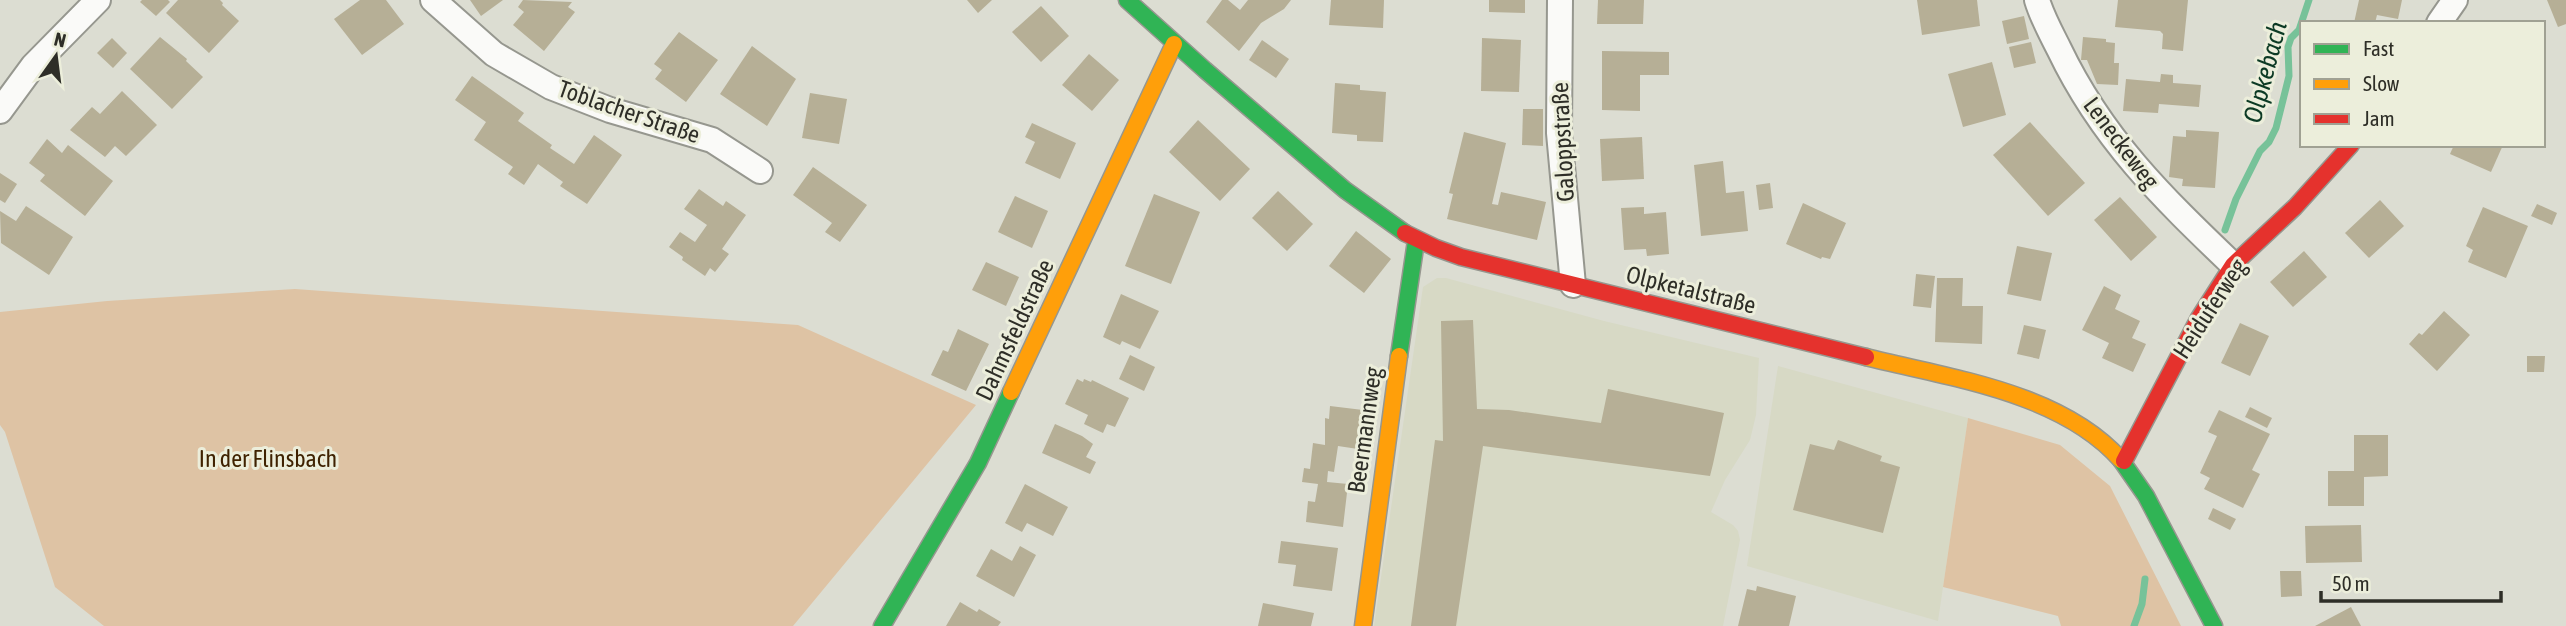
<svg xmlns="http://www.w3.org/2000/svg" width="2566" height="626" font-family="'Asap Condensed',sans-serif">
<rect width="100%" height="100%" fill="#dcddd2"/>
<g fill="#d7d9c5">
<polygon points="1437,278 1446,278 1604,321 1759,358 1756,415 1750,440 1725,480 1711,512 1733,525 1738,531 1740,540 1723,626 1374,626 1423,287"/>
<polygon points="1778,366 1968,418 1938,621 1747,566"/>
</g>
<g fill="#dec3a4">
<polygon points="295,289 798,325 976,405 793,626 104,626 55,587 5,432 0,425 0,312 107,301"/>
<polygon points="1968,418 2060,445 2110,486 2181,626 2061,626 2058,616 1943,587"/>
</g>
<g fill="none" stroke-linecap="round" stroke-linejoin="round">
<g stroke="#77c299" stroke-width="7">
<polyline points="2225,230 2236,199 2260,151 2269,142 2276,128 2289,76 2288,47 2291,38 2299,30 2309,0"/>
<polyline points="2134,626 2142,604 2145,579"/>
</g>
</g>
<g fill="#b6af96">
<polygon points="142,0 168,0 170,2 156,16 140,2"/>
<polygon points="178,0 220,0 223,3 222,5 239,21 209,53 166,13"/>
<polygon points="360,0 386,0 404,24 362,55 334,19"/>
<polygon points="470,0 503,0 481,16"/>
<polygon points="523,0 572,2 568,7 575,12 544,51 513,25 524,12 518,7"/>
<polygon points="967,0 992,0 978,13"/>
<polygon points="1222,0 1228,0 1240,10 1248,0 1291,0 1284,9 1261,23 1239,51 1206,22"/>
<polygon points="1331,0 1384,0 1383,28 1329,25"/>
<polygon points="1489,0 1525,0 1525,13 1489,12"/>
<polygon points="1598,0 1644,0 1643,24 1597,24"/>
<polygon points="1917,0 1977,0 1980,26 1922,35"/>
<polygon points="2118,0 2188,0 2183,51 2162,49 2163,34 2160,31 2115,27"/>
<polygon points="2359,0 2402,0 2398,19 2377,15 2375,23 2354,23"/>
<polygon points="2547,0 2566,0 2566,24 2558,27"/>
<polygon points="1041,6 1069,36 1041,62 1012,32"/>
<polygon points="2024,16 2029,39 2007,44 2002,21"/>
<polygon points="679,32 718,60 686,102 655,79 662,70 654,64"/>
<polygon points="160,37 187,59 186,61 203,77 172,109 130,69"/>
<polygon points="2083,37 2106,39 2106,42 2115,43 2114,63 2119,63 2118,85 2097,84 2087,60 2081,60"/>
<polygon points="112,38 127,53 113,68 97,53"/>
<polygon points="1482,38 1521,40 1519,92 1481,91"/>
<polygon points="1262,40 1289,59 1276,78 1249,60"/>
<polygon points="2031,42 2036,63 2014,68 2009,47"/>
<polygon points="752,46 796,79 767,126 720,94"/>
<polygon points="1602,51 1669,52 1669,75 1640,75 1640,111 1602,110"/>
<polygon points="1089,54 1119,80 1092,111 1062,85"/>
<polygon points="1992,62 2006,115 1963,127 1948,74"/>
<polygon points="2161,74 2173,75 2173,83 2201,85 2199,107 2159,104 2158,113 2123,111 2126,79 2160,82"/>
<polygon points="472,76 524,113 518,121 552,145 550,148 574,164 594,135 622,155 587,204 560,186 563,182 538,164 524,185 508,174 513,167 474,140 486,122 455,100"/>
<polygon points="1335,83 1360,85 1360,90 1386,92 1383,142 1357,141 1357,135 1332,133"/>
<polygon points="122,91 157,125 126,156 115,146 105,157 70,130 92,107 100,114"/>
<polygon points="810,93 847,99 839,144 802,138"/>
<polygon points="1523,109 1543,109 1543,146 1522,145"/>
<polygon points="1198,120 1250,169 1220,201 1169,152"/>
<polygon points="2030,122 2085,183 2048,216 1993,155"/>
<polygon points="1032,123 1076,143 1060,179 1025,163 1035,142 1025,137"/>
<polygon points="2186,130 2219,132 2215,188 2182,186 2183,179 2169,177 2173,136 2186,137"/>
<polygon points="1464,132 1506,143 1492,204 1498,205 1501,192 1546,202 1537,240 1447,219 1453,194 1449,193"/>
<polygon points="1642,137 1644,179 1602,181 1600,139"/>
<polygon points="47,139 62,153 68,145 113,181 85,216 40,181 45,175 29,163"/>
<polygon points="2454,145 2503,145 2491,172 2450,154"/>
<polygon points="1723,161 1726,193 1744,191 1748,231 1701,236 1694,165"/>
<polygon points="813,167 867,205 840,242 825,232 832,223 793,195"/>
<polygon points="0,173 17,184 5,203 0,200"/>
<polygon points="1770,183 1773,208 1759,210 1756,185"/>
<polygon points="699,189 723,206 726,201 746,215 722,249 729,254 715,272 710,268 705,276 682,260 683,257 669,247 680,232 695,242 707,225 684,209"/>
<polygon points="1278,191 1313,224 1287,251 1252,218"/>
<polygon points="1154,194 1200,212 1171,284 1125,266"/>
<polygon points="1015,196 1048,211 1032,248 998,232"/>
<polygon points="2120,197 2157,237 2131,261 2094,220"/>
<polygon points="2380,200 2404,226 2369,258 2345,233"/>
<polygon points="1803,203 1846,223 1830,259 1822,257 1821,259 1786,244"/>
<polygon points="2537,204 2557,213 2552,225 2531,216"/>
<polygon points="26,206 73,237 49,275 1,243 0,211 16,221"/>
<polygon points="1644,207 1644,214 1666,212 1669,254 1647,256 1646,249 1624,250 1621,208"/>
<polygon points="2483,207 2528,226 2506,278 2468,262 2473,250 2466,246"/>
<polygon points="1356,231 1391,259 1364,293 1329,266"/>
<polygon points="2017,246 2052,253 2041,301 2007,294"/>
<polygon points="2304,251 2327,277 2293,307 2270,282"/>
<polygon points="986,262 1019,277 1006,306 972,290"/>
<polygon points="1916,274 1935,276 1931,308 1913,306"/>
<polygon points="1937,278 1963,278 1962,306 1983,306 1982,344 1935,342"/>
<polygon points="2104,286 2121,295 2115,309 2140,321 2132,338 2146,344 2133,372 2102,358 2109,343 2082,330"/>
<polygon points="1121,294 1159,311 1140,349 1122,341 1120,345 1103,337"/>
<polygon points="2444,311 2470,335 2437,371 2409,344 2419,333 2422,335"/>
<polygon points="1473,320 1477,409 1509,410 1601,423 1608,389 1724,413 1713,464 1710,476 1483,446 1456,626 1411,626 1435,440 1443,441 1441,321"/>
<polygon points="2240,323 2269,336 2250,376 2221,363"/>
<polygon points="2024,325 2046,330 2039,359 2017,354"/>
<polygon points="958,329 989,344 966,391 931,375 943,350 948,352"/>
<polygon points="1130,355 1155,367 1144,391 1119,379"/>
<polygon points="2527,356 2545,356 2544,372 2527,372"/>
<polygon points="1077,379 1083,382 1084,379 1091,382 1092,380 1129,398 1115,427 1107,424 1103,433 1084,424 1088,415 1065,404"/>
<polygon points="1330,406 1363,410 1358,449 1338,446 1334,472 1328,471 1327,482 1348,484 1343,527 1306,522 1308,501 1315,502 1318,484 1302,482 1304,468 1310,469 1313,443 1325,445 1325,418 1329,419"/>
<polygon points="2250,407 2272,418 2267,428 2245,417"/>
<polygon points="2219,410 2270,434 2252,470 2260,474 2243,508 2204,489 2210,478 2200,473 2217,436 2208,432"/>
<polygon points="1055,424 1082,436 1093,444 1086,457 1096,462 1090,474 1042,453"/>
<polygon points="2354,435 2388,435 2388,476 2364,477 2364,506 2328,506 2328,471 2354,471"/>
<polygon points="1838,440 1882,456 1880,461 1900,467 1883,533 1793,510 1810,444 1834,450"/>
<polygon points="1025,484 1068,507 1053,536 1027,523 1022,532 1005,523"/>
<polygon points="2213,508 2236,519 2230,530 2208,519"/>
<polygon points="2361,525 2362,562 2306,563 2305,526"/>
<polygon points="1281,541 1338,548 1332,591 1293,586 1296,565 1278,563"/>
<polygon points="1020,546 1036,555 1014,597 976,576 991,549 1012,561"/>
<polygon points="2280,571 2301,571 2302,596 2281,597"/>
<polygon points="1757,586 1796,596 1789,626 1738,626 1747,589 1756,591"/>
<polygon points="960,602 977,612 979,609 1001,622 998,626 946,626"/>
<polygon points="1263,603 1314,613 1311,626 1258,626"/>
<polygon points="2351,607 2361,626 2315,626"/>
</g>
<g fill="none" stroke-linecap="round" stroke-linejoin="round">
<defs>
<g id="street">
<polyline points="433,0 494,54 551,87 610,110 712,140 760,171"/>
<polyline points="1560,0 1559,133 1573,285"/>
<path d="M2037,0C2042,17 2051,33 2059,49C2102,139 2162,197 2233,265"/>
<polyline points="2439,23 2455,0"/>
<polyline points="0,111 33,66 98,0"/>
</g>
<g id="fast">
<polyline points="1127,0 1205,70 1345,190 1405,233"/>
<polyline points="1399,356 1416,241"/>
<polyline points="2121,460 2146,496 2214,626"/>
<polyline points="882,626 978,463 1011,392"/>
</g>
<g id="slow">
<path d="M1866,357C1949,378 2061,392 2121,460"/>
<polyline points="1011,392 1174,44"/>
<polyline points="1363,626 1399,356"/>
</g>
<g id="jam">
<polyline points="1405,233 1436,248 1461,257 1866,357"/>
<polyline points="2124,461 2199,318 2233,265 2295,207 2351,145"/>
</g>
</defs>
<use href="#street" stroke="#96978f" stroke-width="28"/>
<use href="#fast" stroke="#96978f" stroke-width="19"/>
<use href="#slow" stroke="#96978f" stroke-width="19"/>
<use href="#jam" stroke="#96978f" stroke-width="19"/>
<use href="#street" stroke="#fafaf8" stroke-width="24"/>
<use href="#fast" stroke="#30b455" stroke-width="16"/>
<use href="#slow" stroke="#ff9f0a" stroke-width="16"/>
<use href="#jam" stroke="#e5322d" stroke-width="16"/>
</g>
<g text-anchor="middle" stroke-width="6" stroke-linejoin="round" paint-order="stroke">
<g font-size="24" fill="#2e2e27" stroke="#eceedb">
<text transform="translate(629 112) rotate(19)" y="8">Toblacher Straße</text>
<text transform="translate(1563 142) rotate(-93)" y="8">Galoppstraße</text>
<text transform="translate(2121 143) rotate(53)" y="8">Leneckeweg</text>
<text transform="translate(1691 290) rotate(14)" y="8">Olpketalstraße</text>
<text transform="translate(2210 309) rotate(-57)" y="8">Heiduferweg</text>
<text transform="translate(1015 330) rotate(-65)" y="8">Dahmsfeldstraße</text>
<text transform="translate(1365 430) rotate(-82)" y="8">Beermannweg</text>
</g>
<g font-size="24" fill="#3f2201" stroke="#eceedb">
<text x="268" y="467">In der Flinsbach</text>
</g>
<g font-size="26" font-style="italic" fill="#0c3a24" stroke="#eceedb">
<text transform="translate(2265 72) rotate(-75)" y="9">Olpkebach</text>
</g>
</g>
<rect x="2300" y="21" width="245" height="126" fill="#eceedb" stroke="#a0a193" stroke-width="2"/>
<rect x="2314" y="44" width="35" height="10" fill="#30b455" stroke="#a0a193" stroke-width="2"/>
<text x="2363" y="56" font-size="21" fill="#2e2e27">Fast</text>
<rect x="2314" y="79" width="35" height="10" fill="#ff9f0a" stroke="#a0a193" stroke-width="2"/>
<text x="2363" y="91" font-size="21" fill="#2e2e27">Slow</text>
<rect x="2314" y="114" width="35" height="10" fill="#e5322d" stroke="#a0a193" stroke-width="2"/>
<text x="2363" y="126" font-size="21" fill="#2e2e27">Jam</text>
<g transform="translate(56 56) rotate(14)" stroke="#eceedb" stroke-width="5" paint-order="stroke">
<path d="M0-5L12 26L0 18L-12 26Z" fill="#2e2e27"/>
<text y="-10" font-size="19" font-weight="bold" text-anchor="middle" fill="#2e2e27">N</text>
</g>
<path d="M2321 591v10h180v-10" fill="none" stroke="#2e2e27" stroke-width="3.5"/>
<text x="2332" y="591" font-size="21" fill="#2e2e27" stroke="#eceedb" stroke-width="5" paint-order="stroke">50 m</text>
</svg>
